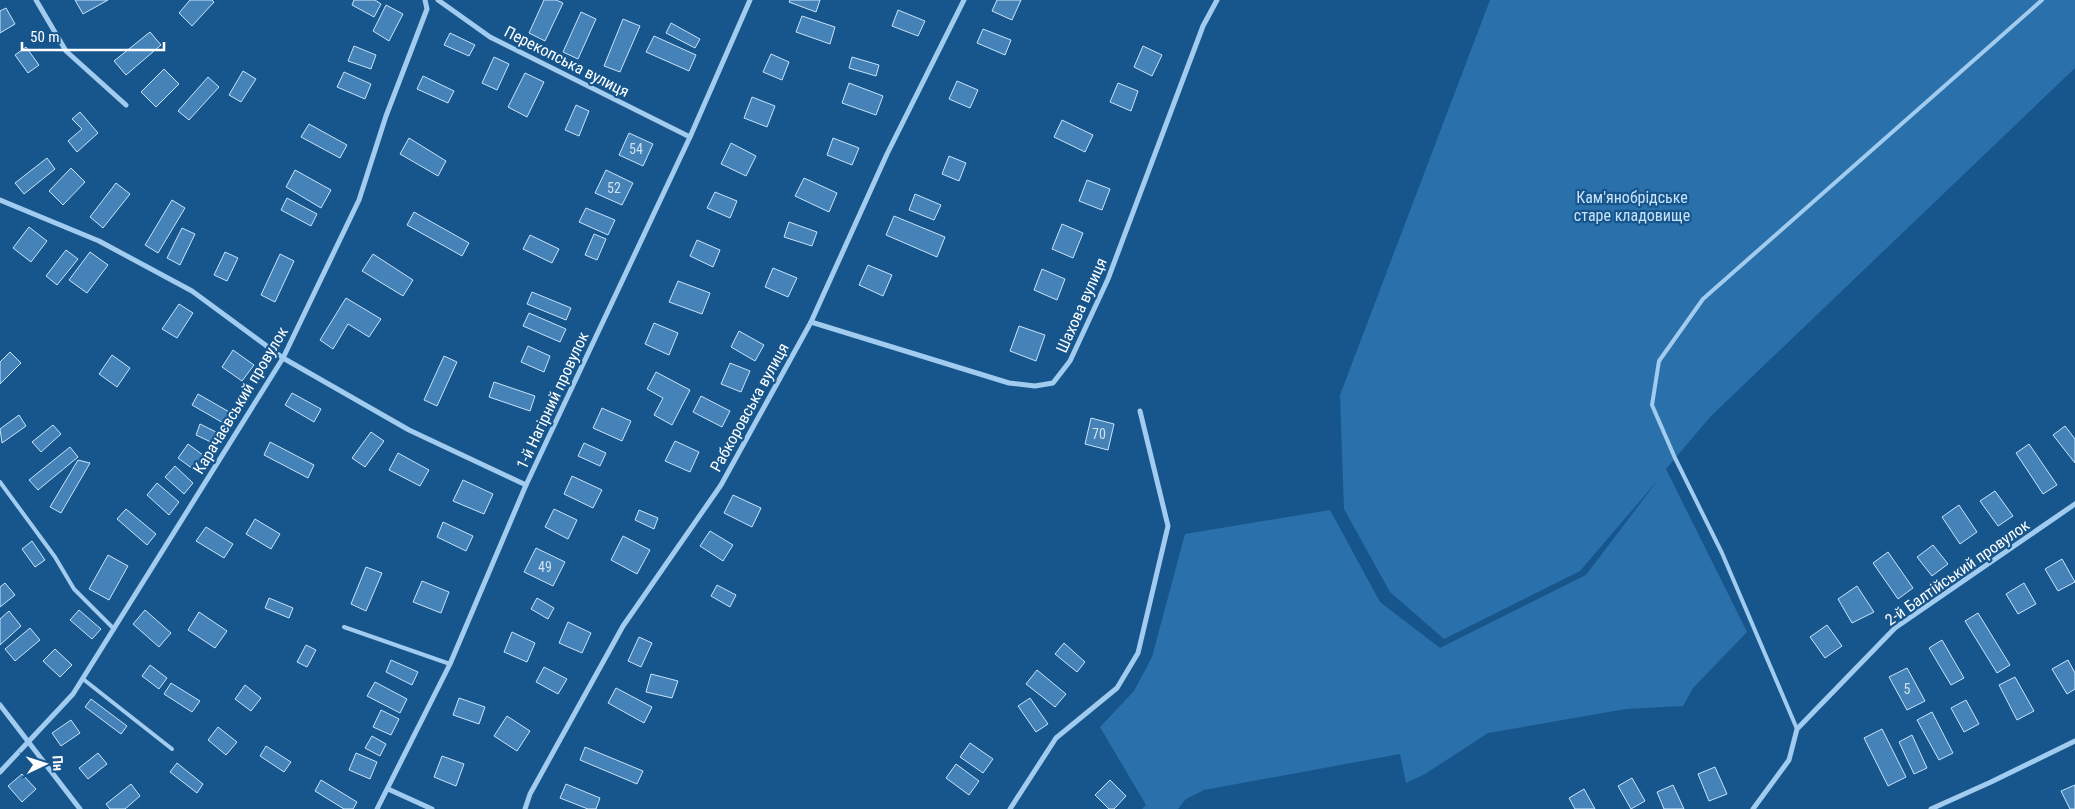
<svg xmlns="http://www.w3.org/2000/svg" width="2075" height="809" font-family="'Roboto Condensed',sans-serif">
<rect width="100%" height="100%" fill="#17568c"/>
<polygon fill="#2a70ab" points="1490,0 2075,0 2075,68 1711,416 1666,469 1747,632 1693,688 1683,706 1626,709 1488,733 1425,774 1406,783 1400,754 1204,790 1186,799 1178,809 1142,809 1146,805 1100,727 1134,691 1152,657 1185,534 1330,510 1380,602 1440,648 1586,575 1658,480 1580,571 1444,639 1390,592 1344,509 1340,395"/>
<g fill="#4482b7" stroke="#c8e4fb">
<polygon points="75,0 108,0 83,14"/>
<polygon points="190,0 212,0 214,2 192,26 179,13"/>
<polygon points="354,0 375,0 381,4 374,17 352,5"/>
<polygon points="544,0 556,0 563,3 545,41 529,33"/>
<polygon points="790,0 820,0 816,12 789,2"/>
<polygon points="997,0 1021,0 1012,20 992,11"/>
<polygon points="386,5 403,14 389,41 373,31"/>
<polygon points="6,8 15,24 0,33 0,11"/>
<polygon points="898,10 925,21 918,36 892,26"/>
<polygon points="581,12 596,19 578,59 563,52"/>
<polygon points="802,16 835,27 830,44 796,32"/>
<polygon points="623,19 640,26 620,72 604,66"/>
<polygon points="671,23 700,39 695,48 666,33"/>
<polygon points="983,29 1011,40 1005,55 977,43"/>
<polygon points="150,32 161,45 126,75 114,61"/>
<polygon points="450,33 475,45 469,56 444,45"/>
<polygon points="654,36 696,55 689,71 646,52"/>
<polygon points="354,46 376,55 371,69 348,61"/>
<polygon points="1143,46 1162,55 1152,76 1134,67"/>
<polygon points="26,47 39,65 28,73 15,55"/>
<polygon points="771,54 789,62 782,80 763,72"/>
<polygon points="494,57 509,64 497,90 482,83"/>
<polygon points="852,57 879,65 876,76 849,68"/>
<polygon points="164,69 179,84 156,107 141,92"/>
<polygon points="243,71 256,79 241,102 229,95"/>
<polygon points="344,72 371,84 365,99 337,87"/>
<polygon points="525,73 544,82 527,117 508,107"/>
<polygon points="423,76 454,91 448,103 417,89"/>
<polygon points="208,77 219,87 189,120 178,111"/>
<polygon points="957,81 978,90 970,108 949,99"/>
<polygon points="849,83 883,96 876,115 842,103"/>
<polygon points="1118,83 1138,91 1131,111 1110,102"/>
<polygon points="752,97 775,106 767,127 744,118"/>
<polygon points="576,105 589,111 579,136 565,130"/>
<polygon points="80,112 98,133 77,152 68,141 82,129 72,119"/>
<polygon points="1062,120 1093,135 1085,152 1054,137"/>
<polygon points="309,124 347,145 340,158 301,137"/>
<polygon points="629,133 653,144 643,166 619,155"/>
<polygon points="409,138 446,161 438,176 400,154"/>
<polygon points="833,138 859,148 852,165 827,155"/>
<polygon points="731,143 756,156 746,176 721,164"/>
<polygon points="949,156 966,163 959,181 942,174"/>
<polygon points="47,158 55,169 24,194 15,183"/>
<polygon points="71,168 85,182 63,205 49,191"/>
<polygon points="295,170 331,190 321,208 286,187"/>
<polygon points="606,170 633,183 622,205 595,193"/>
<polygon points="804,178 837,193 829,212 795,196"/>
<polygon points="1087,180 1110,189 1102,210 1079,201"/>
<polygon points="116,183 130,194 103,228 90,217"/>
<polygon points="715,192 737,201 730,218 707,208"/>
<polygon points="915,194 941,205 934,220 909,210"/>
<polygon points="287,198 317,214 311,226 281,210"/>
<polygon points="172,200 185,208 158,253 145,245"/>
<polygon points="586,208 615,220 608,235 579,222"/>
<polygon points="414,212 469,243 462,256 407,225"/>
<polygon points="894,216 945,237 937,257 886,235"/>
<polygon points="789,222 817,232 812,246 784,237"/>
<polygon points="1062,224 1083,233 1073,258 1052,249"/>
<polygon points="29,227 47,241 31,262 13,248"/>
<polygon points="182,228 195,234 180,265 167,258"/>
<polygon points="594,234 606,239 597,260 585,255"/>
<polygon points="530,235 559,249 552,263 523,249"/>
<polygon points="697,240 720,250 713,267 690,256"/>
<polygon points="66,250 78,259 57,285 46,276"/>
<polygon points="90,252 108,265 87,293 69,280"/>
<polygon points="225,252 238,258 227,281 214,275"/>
<polygon points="280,254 294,261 275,302 261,295"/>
<polygon points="373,254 413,280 403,296 362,271"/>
<polygon points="868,265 892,275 883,296 859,285"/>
<polygon points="773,268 797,278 788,297 765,287"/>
<polygon points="1042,269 1065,279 1057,300 1034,290"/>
<polygon points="678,281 710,293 702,314 669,302"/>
<polygon points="532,292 571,308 566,320 527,304"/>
<polygon points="346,298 381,319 369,337 348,324 333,349 320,340"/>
<polygon points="179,304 193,313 177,338 162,329"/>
<polygon points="529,313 566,329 560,342 523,326"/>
<polygon points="654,323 678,333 669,355 645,344"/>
<polygon points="1019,326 1045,335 1036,361 1010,351"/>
<polygon points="739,331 764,345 755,361 731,347"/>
<polygon points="528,346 550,356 544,372 521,362"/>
<polygon points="233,350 254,365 242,381 222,367"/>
<polygon points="10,352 21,363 0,384 0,362"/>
<polygon points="112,355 130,368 117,387 99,374"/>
<polygon points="444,356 457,362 437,406 424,400"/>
<polygon points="730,363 750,371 741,392 721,384"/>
<polygon points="656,372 690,390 672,425 654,415 663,398 647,389"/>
<polygon points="494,382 535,396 530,411 489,397"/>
<polygon points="292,393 321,409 314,422 285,405"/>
<polygon points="198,394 231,413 225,424 192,405"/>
<polygon points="701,396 730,411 722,427 693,412"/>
<polygon points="602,408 631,421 622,441 593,428"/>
<polygon points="19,415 26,426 2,443 0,429"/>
<polygon points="1091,418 1114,424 1108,450 1085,444"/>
<polygon points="200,424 218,433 213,443 196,435"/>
<polygon points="53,425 61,434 41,452 32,442"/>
<polygon points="2065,426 2075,439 2075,463 2053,435"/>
<polygon points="371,432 384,441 365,467 352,458"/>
<polygon points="675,441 699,452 690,472 665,461"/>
<polygon points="270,442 314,465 308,478 264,455"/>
<polygon points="584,443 606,453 600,466 578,456"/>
<polygon points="188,444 207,458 197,472 178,458"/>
<polygon points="2029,444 2057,485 2043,494 2016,453"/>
<polygon points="70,447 78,457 38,490 29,480"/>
<polygon points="398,453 429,470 420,486 389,470"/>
<polygon points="78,460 90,463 61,513 50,507"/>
<polygon points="175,466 193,483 184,494 165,477"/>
<polygon points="572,476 602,490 593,508 564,494"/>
<polygon points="463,480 493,494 484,514 453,501"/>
<polygon points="157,483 179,502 169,515 147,495"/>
<polygon points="1995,491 2013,516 1998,526 1980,501"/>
<polygon points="733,495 761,508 752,527 724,513"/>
<polygon points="1959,505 1977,532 1960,544 1942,517"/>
<polygon points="126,509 156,534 147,545 117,519"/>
<polygon points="554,509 577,520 568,539 545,527"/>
<polygon points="639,510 658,518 654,529 635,520"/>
<polygon points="255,519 280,534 271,549 246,534"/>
<polygon points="443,522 473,536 466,551 437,537"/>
<polygon points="206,527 233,544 224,558 196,541"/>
<polygon points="710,531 733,545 723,561 700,546"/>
<polygon points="623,536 650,550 637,574 611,560"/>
<polygon points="32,541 45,560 35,567 22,549"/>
<polygon points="1933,545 1948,564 1932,576 1917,557"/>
<polygon points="536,548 565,562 553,586 524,572"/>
<polygon points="1888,552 1913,588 1898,599 1873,563"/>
<polygon points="108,555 128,566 109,600 89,589"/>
<polygon points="2062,559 2075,582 2058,591 2045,569"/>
<polygon points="366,567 382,573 366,611 351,604"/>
<polygon points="422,581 449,592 441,613 413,602"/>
<polygon points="5,583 15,595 0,607 0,587"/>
<polygon points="2024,583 2036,604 2018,614 2006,594"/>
<polygon points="717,585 736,595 730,607 711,596"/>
<polygon points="1857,586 1874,612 1852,623 1838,599"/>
<polygon points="269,598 293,608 289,618 265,608"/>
<polygon points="537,598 554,608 548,619 531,609"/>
<polygon points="79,610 101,629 92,639 70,620"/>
<polygon points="145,610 171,633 159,647 133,624"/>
<polygon points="9,611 21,626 0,645 0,619"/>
<polygon points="199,612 227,631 215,648 188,630"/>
<polygon points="1978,613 2010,665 1997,673 1965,621"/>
<polygon points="568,622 591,633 582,653 559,643"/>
<polygon points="1827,625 1842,646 1825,658 1810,637"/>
<polygon points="30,628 40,640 15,661 5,649"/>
<polygon points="512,632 535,643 527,662 504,652"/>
<polygon points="639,637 652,643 641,667 628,661"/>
<polygon points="1942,640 1964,678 1951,685 1929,648"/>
<polygon points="1064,643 1085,662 1077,672 1055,654"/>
<polygon points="306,645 316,650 307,667 297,662"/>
<polygon points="55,649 72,665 60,677 43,661"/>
<polygon points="391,660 418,672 412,685 386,672"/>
<polygon points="2068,660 2075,673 2075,689 2067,694 2052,669"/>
<polygon points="150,665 167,678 159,689 142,676"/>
<polygon points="544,667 567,679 558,694 536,682"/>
<polygon points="1907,668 1925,701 1907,710 1889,677"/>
<polygon points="1037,670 1066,694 1055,707 1026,684"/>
<polygon points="651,674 678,681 672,698 646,692"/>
<polygon points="2015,677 2034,711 2017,720 1999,685"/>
<polygon points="375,682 407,699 400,713 367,696"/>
<polygon points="171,683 200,701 192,712 164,694"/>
<polygon points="245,685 261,698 251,711 235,699"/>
<polygon points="616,688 652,707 644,723 608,703"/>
<polygon points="459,698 485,707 479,724 453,715"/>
<polygon points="1030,698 1048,724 1036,732 1018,706"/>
<polygon points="91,699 127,726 121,734 85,707"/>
<polygon points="1966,700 1979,724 1964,732 1951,708"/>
<polygon points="381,710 399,719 391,735 373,727"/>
<polygon points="1932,712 1953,753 1939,760 1917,720"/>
<polygon points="507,716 530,731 517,751 494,736"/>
<polygon points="71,720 80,733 61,746 52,733"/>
<polygon points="218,727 237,742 226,755 208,740"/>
<polygon points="1882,729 1906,777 1888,786 1864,738"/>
<polygon points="1912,735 1927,768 1914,774 1899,742"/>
<polygon points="372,736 386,744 380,756 365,748"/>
<polygon points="970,743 993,759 983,773 960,757"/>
<polygon points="266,746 291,762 284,772 260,756"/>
<polygon points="585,747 643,771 637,784 580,760"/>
<polygon points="98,753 107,764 88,779 79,768"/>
<polygon points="356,753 377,762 370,779 349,770"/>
<polygon points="442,756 464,764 456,786 434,777"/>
<polygon points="177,763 203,784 197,793 170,772"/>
<polygon points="956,764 979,781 969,795 946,778"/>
<polygon points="1715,767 1727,794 1709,801 1698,774"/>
<polygon points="22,774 36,789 22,802 8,786"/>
<polygon points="1632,778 1645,801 1631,809 1618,786"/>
<polygon points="321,780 357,802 353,809 344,809 315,791"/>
<polygon points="1110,780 1126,796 1114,809 1109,809 1095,795"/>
<polygon points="131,784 140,796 125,809 110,809 106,804"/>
<polygon points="566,784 600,798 596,809 588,809 560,798"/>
<polygon points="1673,785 1684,809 1664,809 1657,792"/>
<polygon points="2075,785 2075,809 2070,809 2061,791"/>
<polygon points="1584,789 1595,809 1575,809 1569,798"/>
</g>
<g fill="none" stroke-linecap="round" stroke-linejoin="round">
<g stroke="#a2ccef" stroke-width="4">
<polyline points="0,482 55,557 74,589 114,629"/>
<polyline points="344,627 450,664"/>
<polyline points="83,679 172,749"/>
<polyline points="1797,729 1722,553 1675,458 1652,405 1659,361 1703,299 2042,0"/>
</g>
<g stroke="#a2ccef" stroke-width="5">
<polyline points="36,0 66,51 126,105"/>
<polyline points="438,0 490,37 690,137"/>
<polyline points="0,200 99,241 192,291 283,358 409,430 526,485"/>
<polyline points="811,322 1009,383 1035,386 1053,383 1070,361 1108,279 1203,26 1217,0"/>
<polyline points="0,705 80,809"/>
<polyline points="0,772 73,694 283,358 359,200 386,116 427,9 425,0"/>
<polyline points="388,789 432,809"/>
<polyline points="377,809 450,664 526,485 690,137 750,0"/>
<polyline points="525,809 530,794 623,626 721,485 811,322 887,154 964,0"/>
<polyline points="1010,809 1056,738 1117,688 1138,653 1168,526 1140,411"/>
<polyline points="1753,809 1789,760 1797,729 1895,628 2075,504"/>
<polyline points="1931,809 1991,782 2075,741"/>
</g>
</g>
<g text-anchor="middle" stroke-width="4.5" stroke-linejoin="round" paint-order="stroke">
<g font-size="14" fill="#d0e0ed">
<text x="636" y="154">54</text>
<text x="614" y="193">52</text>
<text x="1099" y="439">70</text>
<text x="545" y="572">49</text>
<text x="1907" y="694">5</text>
</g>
<g font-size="16" fill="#fff" stroke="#17568c">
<text transform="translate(567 61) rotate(27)" y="6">Перекопська вулиця</text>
<text transform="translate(1081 305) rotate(-66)" y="6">Шахова вулиця</text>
<text transform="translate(240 400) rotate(-59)" y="6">Карачаєвський провулок</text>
<text transform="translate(552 400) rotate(-65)" y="6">1-й Нагірний провулок</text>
<text transform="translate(749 407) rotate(-61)" y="6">Рабкоровська вулиця</text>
<text transform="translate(1957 572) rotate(-35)" y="6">2-й Балтійський провулок</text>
</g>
<g font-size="16" fill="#c8e4fb" stroke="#17568c">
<text x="1632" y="203">Кам'янобрідське<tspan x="1632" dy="18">старе кладовище</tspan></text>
</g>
</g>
<g transform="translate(45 764) rotate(86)" stroke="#17568c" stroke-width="4" paint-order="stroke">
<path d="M0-4L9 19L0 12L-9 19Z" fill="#ffffff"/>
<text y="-8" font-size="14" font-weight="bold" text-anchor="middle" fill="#ffffff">Пн</text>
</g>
<path d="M22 42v8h142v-8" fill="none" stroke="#ffffff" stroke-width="2.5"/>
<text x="30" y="42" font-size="15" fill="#ffffff" stroke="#17568c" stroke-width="4" paint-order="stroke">50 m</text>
</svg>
